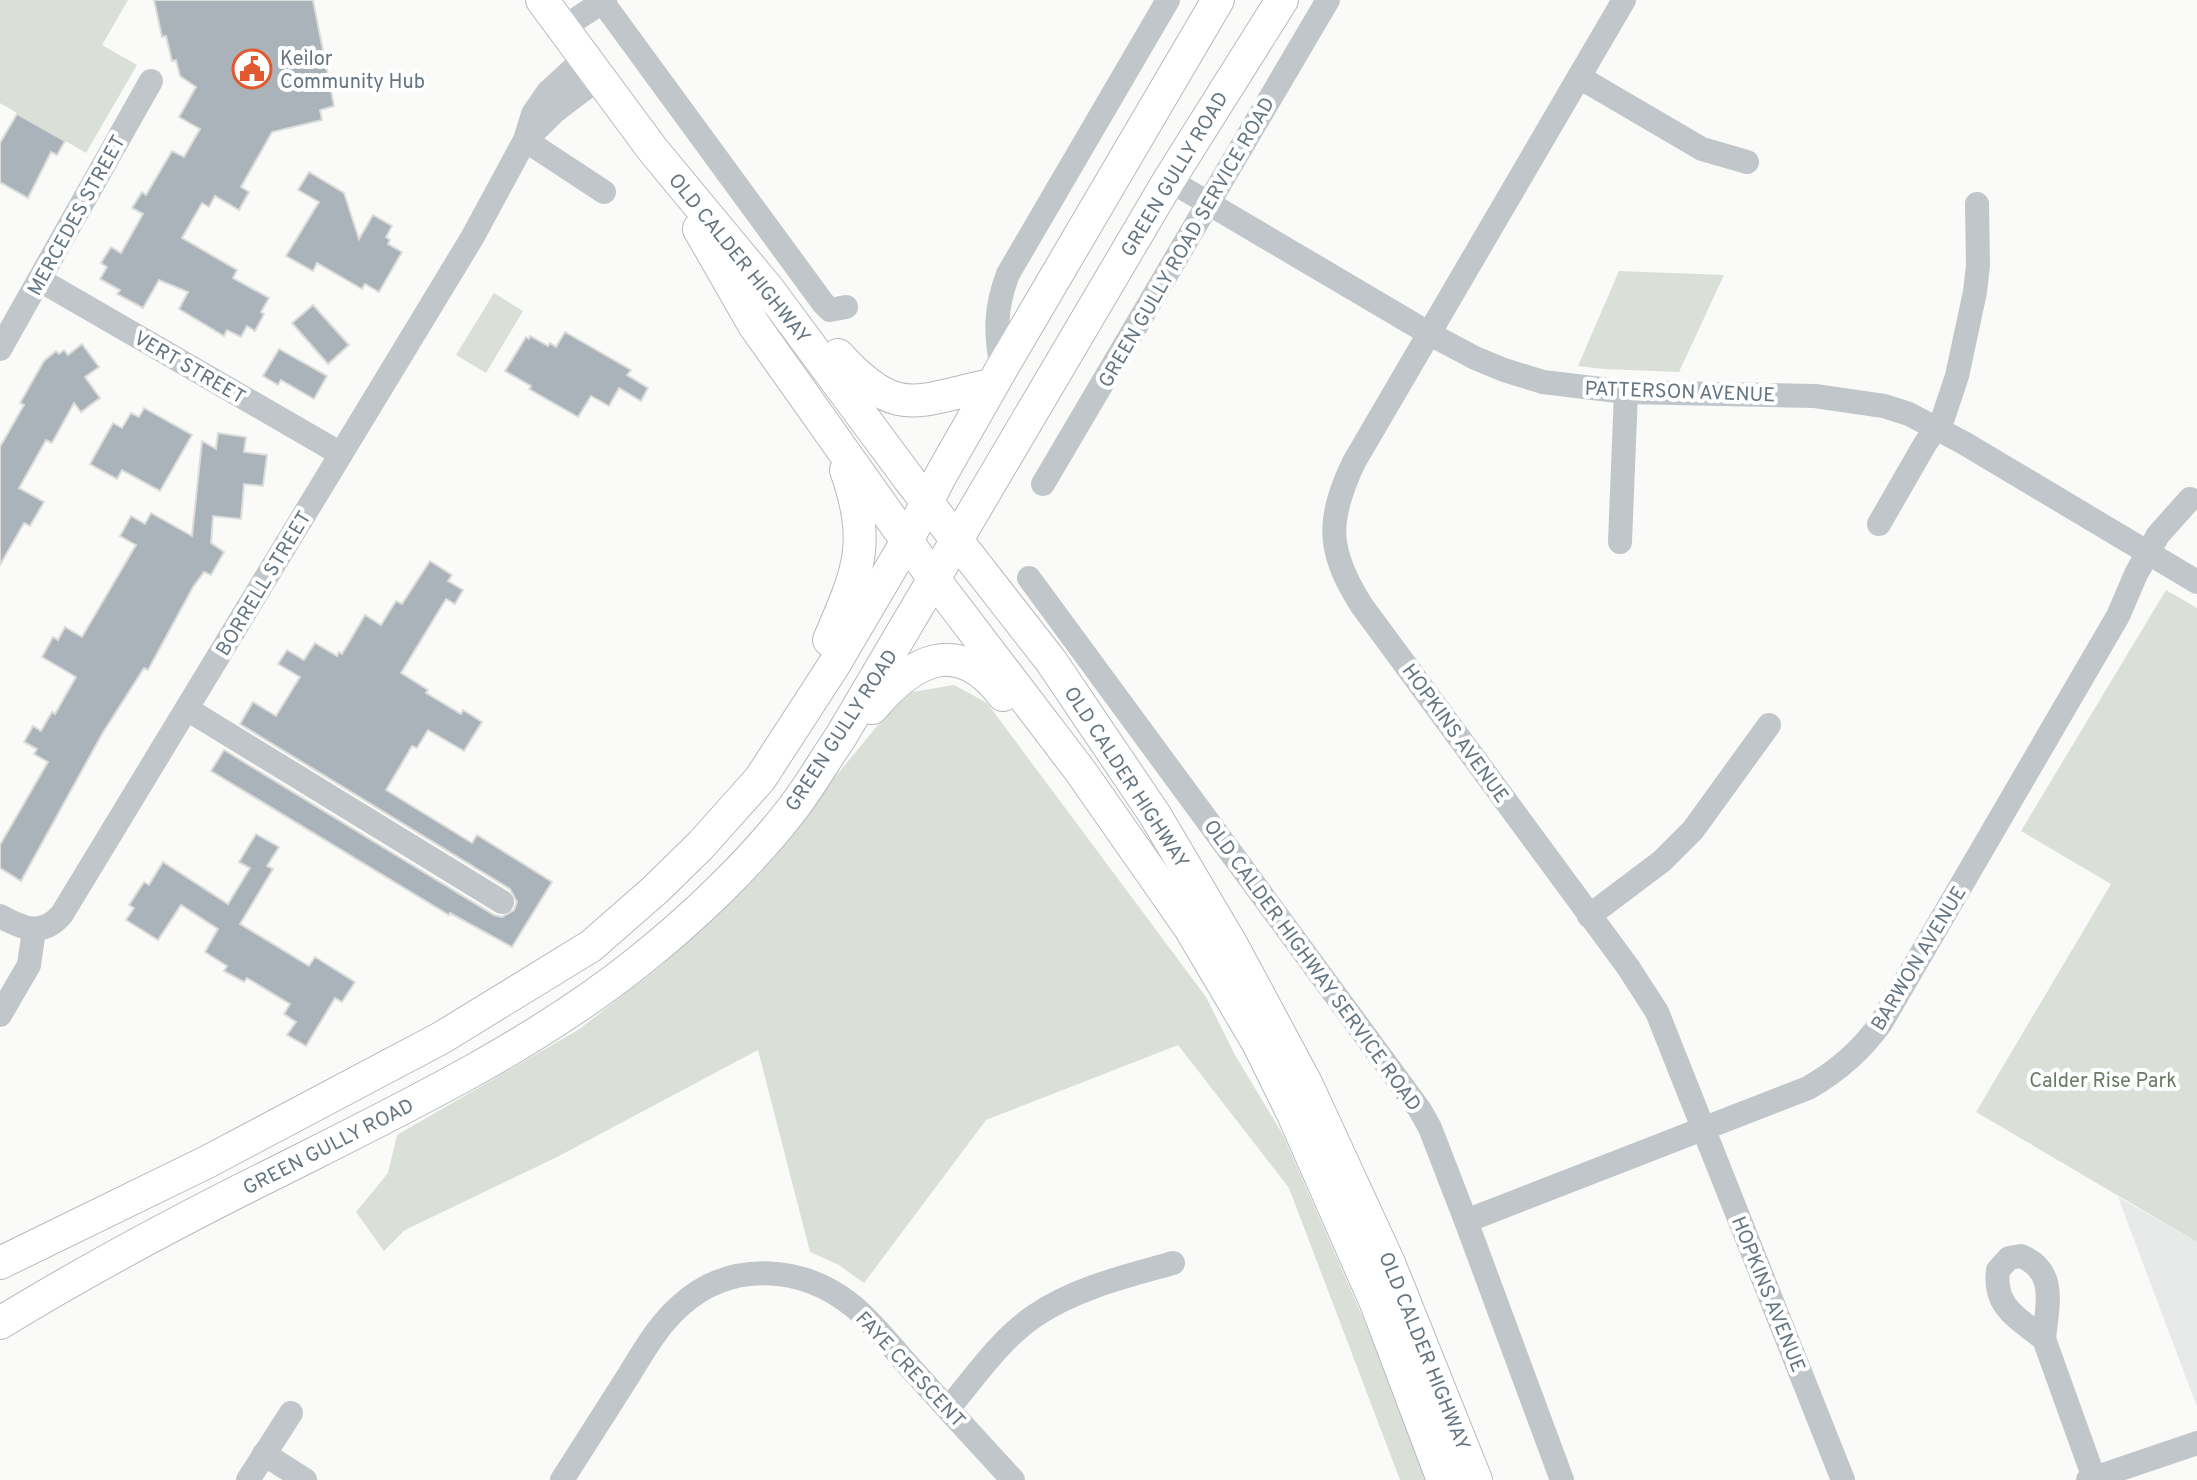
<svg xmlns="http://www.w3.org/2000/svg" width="2197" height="1480" font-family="Overpass,sans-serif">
<rect width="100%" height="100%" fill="#fafaf8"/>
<polygon fill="#e8e9e9" points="2118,1197 2197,1242 2197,1407"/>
<g fill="#dadfd7">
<polygon points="0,0 128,0 102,45 137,65 86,153 0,103"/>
<polygon points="1619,271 1724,275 1679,372 1603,369 1578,366"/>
<polygon points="494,293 523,311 486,373 456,355"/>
<polygon points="2166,590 2197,608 2197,1242 1976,1112 2111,884 2021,831"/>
<polygon points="954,685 987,703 1206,997 1235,1055 1283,1135 1434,1480 1400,1480 1289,1188 1178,1045 986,1120 864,1283 839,1265 810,1252 758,1050 557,1157 405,1230 384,1251 356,1212 388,1173 397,1135 578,1030 661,966 774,851 888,713 912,692"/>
</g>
<g fill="#aab3b9" stroke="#dcdcda" stroke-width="2">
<polygon points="154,0 313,0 334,106 320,110 322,120 272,132 241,187 249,192 239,210 215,196 209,207 202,203 182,238 237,270 233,278 269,298 261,312 264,314 255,331 247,326 241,337 227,330 224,336 179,309 188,292 159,280 143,308 117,294 120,290 100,279 107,267 101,263 111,247 121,253 143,214 132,208 142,192 146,195 172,151 184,157 200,129 179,117 196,87 180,76 176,60 172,61 166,36 162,37"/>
<polygon points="17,114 65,141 57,155 51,152 28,198 0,182 0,143"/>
<polygon points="309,172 344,193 359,239 373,215 392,226 386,237 390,240 388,244 402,252 379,292 365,284 362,289 317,263 313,271 286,256 319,202 298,190"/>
<polygon points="313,305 349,345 328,364 292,323"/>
<polygon points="565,332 631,370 627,375 648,388 641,401 619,388 609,406 591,396 578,417 529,389 531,386 505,371 526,337 529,339 530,336 548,346 550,343 556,347"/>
<polygon points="82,344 99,367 85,377 100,398 81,412 74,403 52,443 46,440 19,488 44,502 30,526 24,523 0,565 0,447 24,405 20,403 44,361 56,351 59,354 64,350 68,355"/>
<polygon points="279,349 327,376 314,399 281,380 278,385 263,376"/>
<polygon points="144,408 192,435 160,491 122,470 117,479 90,464 113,423 122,428 131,413 139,417"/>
<polygon points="218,433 246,437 244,452 267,455 263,486 244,484 241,519 213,516 211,543 224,552 211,575 204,572 193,587 148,670 144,668 102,734 21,881 0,868 0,845 48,762 34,754 37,749 24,742 33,726 41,731 52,712 55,714 76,677 42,657 53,637 58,640 65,627 82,637 136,545 120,536 131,516 145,524 151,513 192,536 202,441 216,449"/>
<polygon points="430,561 452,575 448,581 463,590 455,604 446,599 401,673 428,690 426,693 461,714 463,710 482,722 464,751 428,730 417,748 412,746 386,790 472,843 477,835 552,882 512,947 450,913 449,915 211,771 224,750 494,915 502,917 514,910 517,902 510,889 240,724 253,702 276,716 300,677 278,664 287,650 304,660 315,643 337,656 339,652 342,654 365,615 381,625 396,601 402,604"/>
<polygon points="256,834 279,847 267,866 273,869 240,924 309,966 315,957 355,982 342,1002 335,998 306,1046 287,1035 296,1022 284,1014 290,1004 247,978 244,982 224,971 227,966 205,952 218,929 181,905 158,940 126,920 134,908 129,905 144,882 149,885 163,862 228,904 250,868 239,862"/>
</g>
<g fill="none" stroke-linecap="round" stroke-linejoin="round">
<defs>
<g id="major">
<polyline points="542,0 653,150 769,290 909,479 1051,661 1155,815 1233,947 1306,1083 1389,1263 1476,1480"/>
<polyline points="699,229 754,325 934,579 1081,772 1190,928 1258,1043 1293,1114 1376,1303 1443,1480"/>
<path d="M838,355C898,421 916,400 992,385"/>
<path d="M829,640C858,572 872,545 846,470"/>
<path d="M872,708C913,660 957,635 1003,695"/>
<polyline points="0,1263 207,1162 441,1038 591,946 655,890 700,846 760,779 834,665 907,541 941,475 1002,368 1218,0"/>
<path d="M0,1323C90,1268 182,1219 277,1172C398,1111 532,1047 638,962C692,919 751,863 793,808C810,786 824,761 840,738L1169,180L1282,0"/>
</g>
</defs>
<use href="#major" stroke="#b5babe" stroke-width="34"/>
<g stroke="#c1c6ca" stroke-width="24">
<polyline points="601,0 823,303 830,310 846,307"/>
<path d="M1624,0L1354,462C1326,521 1327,551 1362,606L1628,967L1657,1012L1843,1480"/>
<polyline points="563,28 605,0"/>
<polyline points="1579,77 1702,149 1747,162"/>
<polyline points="533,133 554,112 600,77"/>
<polyline points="525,140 604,192"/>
<polyline points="1169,180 1430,334 1475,358 1504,370 1543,382 1626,392 1815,396 1884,406 1909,414 1964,443 2197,582"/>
<polyline points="40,280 341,454"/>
<polyline points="0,349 151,81"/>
<path d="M1002,368C995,333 995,308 1008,274L1168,0"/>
<polyline points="1043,484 1328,0"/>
<polyline points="1879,524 1925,444 1943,418 1957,376 1975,292 1978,265 1977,204"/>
<polyline points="1620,542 1626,392"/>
<polyline points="1029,578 1420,1110 1430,1128 1466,1221 1562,1480"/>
<polyline points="187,709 502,902"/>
<path d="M0,916C23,929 43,937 62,914L472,238L525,140L533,114L548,92L585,58"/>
<polyline points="1589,916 1662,861 1693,830 1769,725"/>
<polyline points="0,1015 29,965 34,930"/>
<path d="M1466,1221L1808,1088C1838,1071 1861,1051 1881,1023L2118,616L2136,574L2158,535L2190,499"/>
<path d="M2021,1256C2058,1271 2047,1306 2044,1339C2018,1318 1993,1307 1998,1270L2009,1258Z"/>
<polyline points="2044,1339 2094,1478"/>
<path d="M948,1409C975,1377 1000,1339 1036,1315C1076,1288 1127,1276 1173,1263"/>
<polyline points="264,1454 305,1480"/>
<polyline points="248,1480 291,1413"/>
<path d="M562,1480C584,1446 605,1412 627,1378C643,1352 658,1325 681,1305C731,1260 802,1265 853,1306C877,1326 897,1354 919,1377C950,1412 982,1446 1013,1480"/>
<polyline points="2088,1480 2197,1443"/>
</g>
<use href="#major" stroke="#fff" stroke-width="32"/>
</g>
<defs>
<symbol id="civic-ring" viewBox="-11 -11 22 22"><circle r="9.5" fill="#fff" stroke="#e2592f" stroke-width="1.5"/><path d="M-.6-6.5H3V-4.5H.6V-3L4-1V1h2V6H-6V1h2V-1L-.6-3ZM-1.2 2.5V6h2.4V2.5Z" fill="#e2592f"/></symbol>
</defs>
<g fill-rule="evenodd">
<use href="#civic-ring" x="230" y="47" width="44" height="44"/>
</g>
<g text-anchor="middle" stroke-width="8" stroke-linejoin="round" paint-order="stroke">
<g font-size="20" fill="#657582" stroke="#fff" text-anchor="start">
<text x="280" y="65">Keilor<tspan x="280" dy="23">Community Hub</tspan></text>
</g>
<g font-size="20" fill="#657582" stroke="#fff">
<text transform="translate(1174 174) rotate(-59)" y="7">GREEN GULLY ROAD</text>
<text transform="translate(76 215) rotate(-61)" y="7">MERCEDES STREET</text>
<text transform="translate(1186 242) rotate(-60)" y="7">GREEN GULLY ROAD SERVICE ROAD</text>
<text transform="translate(740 258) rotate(51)" y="7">OLD CALDER HIGHWAY</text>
<text transform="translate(190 367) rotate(30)" y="7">VERT STREET</text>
<text transform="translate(1680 391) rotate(2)" y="7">PATTERSON AVENUE</text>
<text transform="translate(263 583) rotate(-59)" y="7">BORRELL STREET</text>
<text transform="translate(841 730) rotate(-57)" y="7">GREEN GULLY ROAD</text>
<text transform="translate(1456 733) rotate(54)" y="7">HOPKINS AVENUE</text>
<text transform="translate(1127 777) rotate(57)" y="7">OLD CALDER HIGHWAY</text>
<text transform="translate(1918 958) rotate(-59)" y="7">BARWON AVENUE</text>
<text transform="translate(1313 965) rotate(54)" y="7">OLD CALDER HIGHWAY SERVICE ROAD</text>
<text transform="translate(328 1146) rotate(-27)" y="7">GREEN GULLY ROAD</text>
<text transform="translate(1769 1294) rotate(68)" y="7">HOPKINS AVENUE</text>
<text transform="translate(1425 1351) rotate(68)" y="7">OLD CALDER HIGHWAY</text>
<text transform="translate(911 1369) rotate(47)" y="7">FAYE CRESCENT</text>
</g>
<g font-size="20" fill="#687a64" stroke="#fff">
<text x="2103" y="1087">Calder Rise Park</text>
</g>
</g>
</svg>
